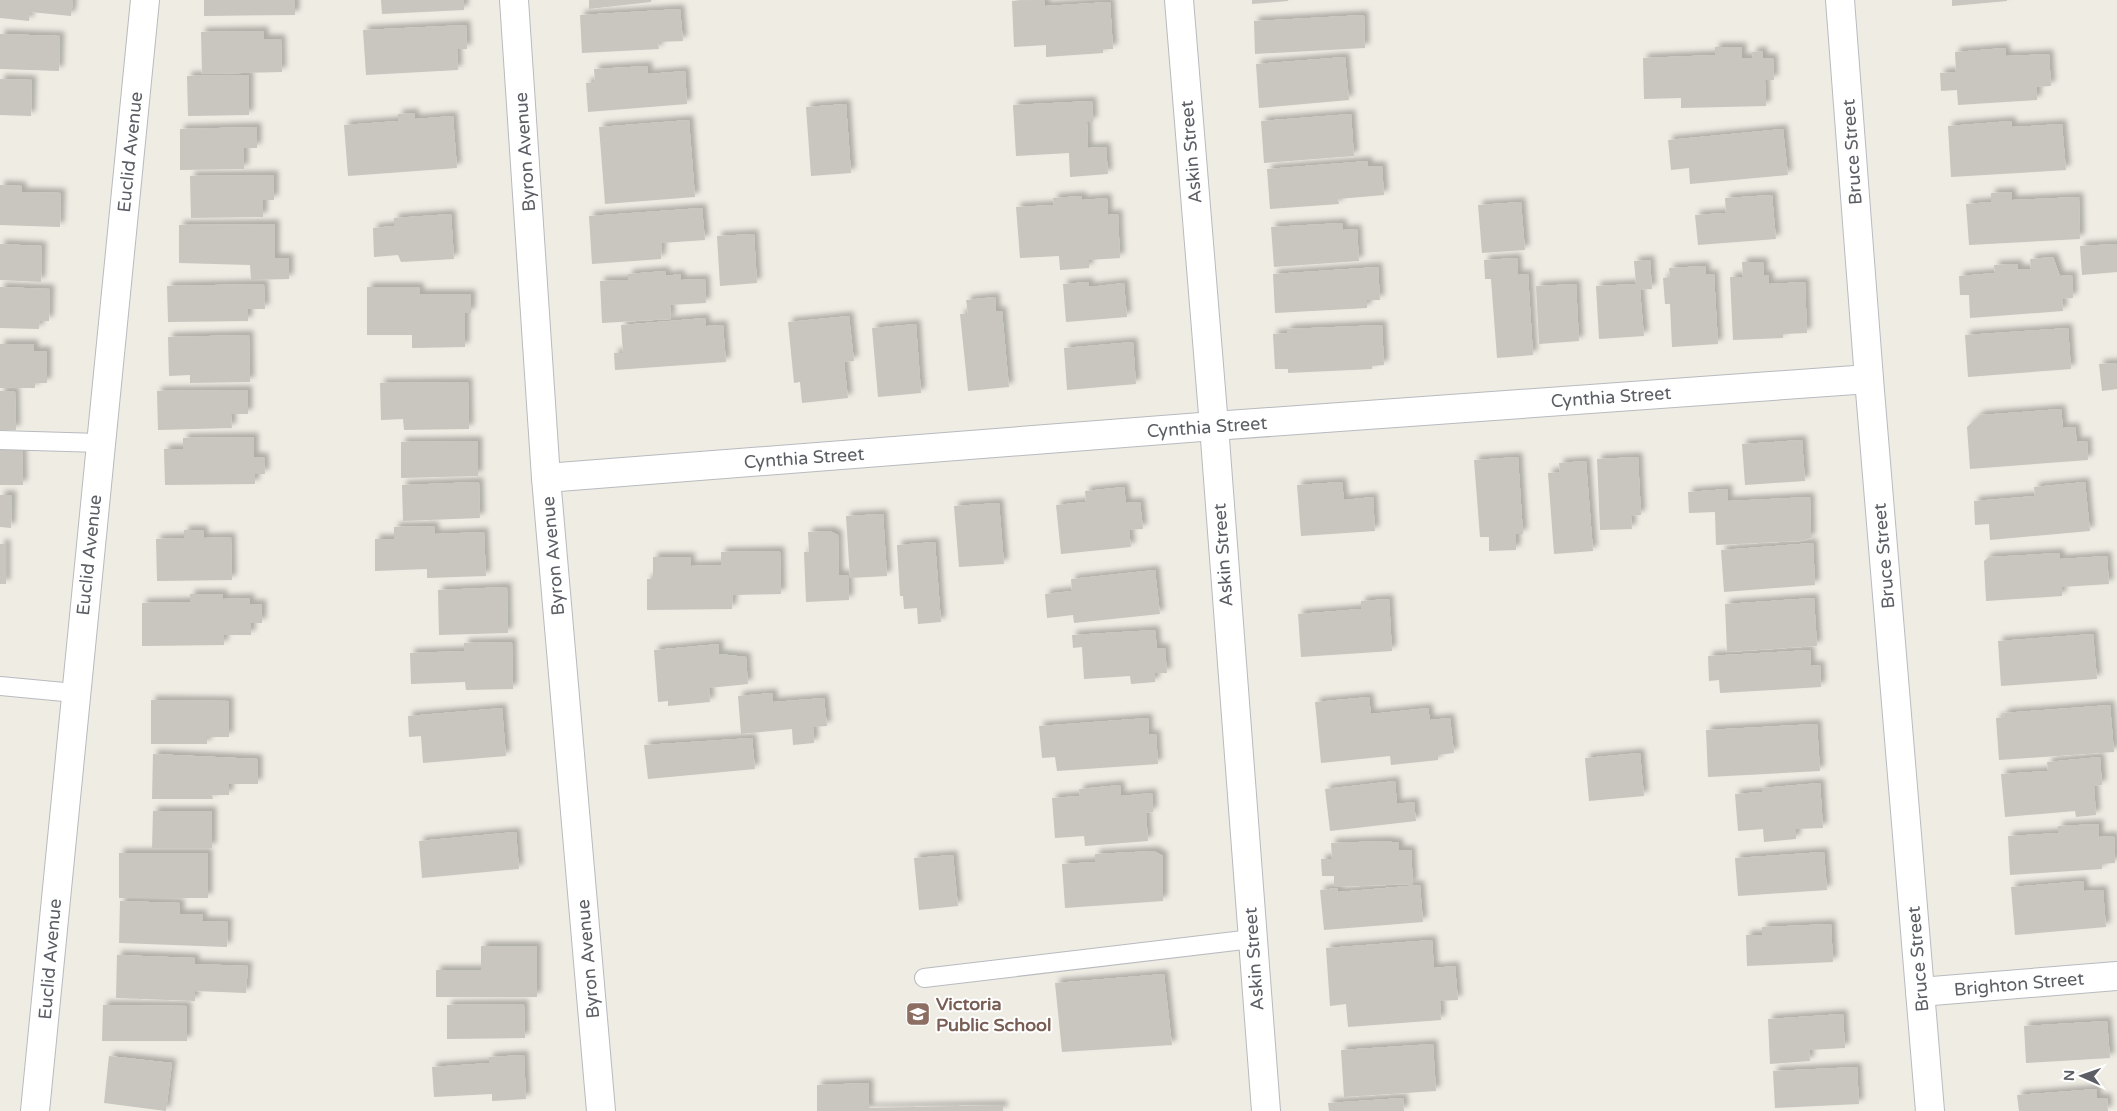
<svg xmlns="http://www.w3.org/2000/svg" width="2117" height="1111" font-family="'Varela Round',sans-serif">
<defs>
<filter id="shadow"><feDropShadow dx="4.5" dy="-4.5" stdDeviation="2.5" flood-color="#0004"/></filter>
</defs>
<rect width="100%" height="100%" fill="#eeece3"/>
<g fill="#c9c6c0" filter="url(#shadow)">
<polygon points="0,0 73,0 71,16 30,12 29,21 0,18"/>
<polygon points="204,0 295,0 295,15 204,16"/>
<polygon points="381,0 464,0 464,10 382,14"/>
<polygon points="589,0 651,0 651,2 589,9"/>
<polygon points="1045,0 1045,6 1110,2 1113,49 1103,49 1103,53 1046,57 1046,45 1014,47 1012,1"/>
<polygon points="1252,0 1288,0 1288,1 1252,4"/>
<polygon points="1952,0 2007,0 2007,1 1952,6"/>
<polygon points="680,9 683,41 658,42 659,49 582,53 580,15"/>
<polygon points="1364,15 1365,48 1255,54 1254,21"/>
<polygon points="466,25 467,49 457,49 458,70 366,75 363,30"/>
<polygon points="264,31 264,39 281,39 282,72 202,74 201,32"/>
<polygon points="0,34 60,36 59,71 0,69"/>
<polygon points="1715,47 1742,47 1742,58 1753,58 1752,52 1763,51 1763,58 1773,58 1774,80 1765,80 1766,106 1681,108 1681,98 1644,99 1643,58 1715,55"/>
<polygon points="2005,48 2006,56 2049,54 2051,86 2037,87 2037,100 1958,105 1957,90 1941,91 1940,73 1956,72 1955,52"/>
<polygon points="1345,57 1349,100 1259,108 1256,64"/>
<polygon points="648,66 648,74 685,71 687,104 588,112 586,83 595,82 594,69"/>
<polygon points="249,75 249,115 188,116 187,76"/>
<polygon points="0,79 32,80 31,116 0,115"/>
<polygon points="1092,101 1093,122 1087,122 1088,148 1106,147 1108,174 1070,177 1069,153 1016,156 1013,105"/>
<polygon points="846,104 851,173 811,176 806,107"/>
<polygon points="414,113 415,119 453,116 457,168 348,176 344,125 398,121 398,114"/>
<polygon points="1351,114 1354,156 1264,163 1261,121"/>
<polygon points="689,120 695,197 605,204 599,127"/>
<polygon points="2011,121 2012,127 2062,124 2066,170 1951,177 1948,126"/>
<polygon points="257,127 257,148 244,148 244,169 180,170 180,129"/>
<polygon points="1783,129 1788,175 1690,184 1689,168 1671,170 1668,140"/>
<polygon points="1368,161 1368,166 1382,166 1384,195 1338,199 1339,204 1270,209 1267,169"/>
<polygon points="274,175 274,200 263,200 263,217 191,218 190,176"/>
<polygon points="0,185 22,186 22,192 61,193 60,227 0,225"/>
<polygon points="2012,192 2012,200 2079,197 2080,239 1969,245 1966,204 1991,202 1991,193"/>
<polygon points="1772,195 1776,239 1698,245 1695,215 1726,213 1725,198"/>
<polygon points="1082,196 1082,200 1107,198 1108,215 1118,214 1120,258 1089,260 1089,268 1060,270 1059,256 1020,258 1016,207 1054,205 1053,198"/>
<polygon points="1521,202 1525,250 1482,253 1478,205"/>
<polygon points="702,208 705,240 662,243 661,259 592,264 589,216"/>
<polygon points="451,214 454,259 401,262 398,255 374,257 373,228 394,226 394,218"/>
<polygon points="1342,223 1343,230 1357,229 1359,261 1274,267 1271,227"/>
<polygon points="275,224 275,258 289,258 289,279 251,280 250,265 179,263 179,225"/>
<polygon points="754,234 757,283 720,286 717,236"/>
<polygon points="0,244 42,246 41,282 0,280"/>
<polygon points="2117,244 2117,272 2082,275 2080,246"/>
<polygon points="2053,257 2060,276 2072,275 2073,298 2062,299 2063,311 1970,318 1969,295 1960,295 1959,276 1995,273 1994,265 2018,264 2018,269 2031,269 2030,259"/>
<polygon points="1517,258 1518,275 1528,274 1533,355 1497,358 1491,279 1485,279 1484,260"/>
<polygon points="1650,260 1652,289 1640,290 1644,336 1599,339 1596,286 1636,284 1634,261"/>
<polygon points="1742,262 1763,262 1764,276 1769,275 1769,284 1805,282 1807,333 1783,334 1783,338 1733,340 1730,277 1743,277"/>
<polygon points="1705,266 1706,275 1714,274 1718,344 1672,347 1670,304 1665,304 1663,278 1670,277 1669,268"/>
<polygon points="1378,267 1380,300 1367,300 1367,308 1275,313 1273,274"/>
<polygon points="665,271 666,276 680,274 681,280 705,279 706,303 670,305 671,319 602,323 600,281 628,280 628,274"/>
<polygon points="1089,282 1089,287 1124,283 1127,317 1066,322 1063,284"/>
<polygon points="264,284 265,309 248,309 248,321 168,322 167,286"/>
<polygon points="1576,284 1579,341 1539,344 1536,286"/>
<polygon points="0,287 50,289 49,321 40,321 39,329 0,328"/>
<polygon points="367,287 419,287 420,294 471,294 471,313 465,313 465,347 412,348 412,335 367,335"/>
<polygon points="995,297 996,311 1002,311 1009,387 968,391 960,314 968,314 966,300"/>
<polygon points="849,316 854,361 844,362 848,398 802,403 800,382 794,383 788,322"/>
<polygon points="705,318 706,326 723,325 726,362 615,370 614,353 623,353 621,325"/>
<polygon points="916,324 921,393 878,397 872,328"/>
<polygon points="1382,325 1384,365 1372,366 1372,369 1288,373 1288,369 1275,369 1273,334 1287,333 1287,329"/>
<polygon points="2068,328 2071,369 1968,377 1965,335"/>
<polygon points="249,335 250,382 190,383 190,375 169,376 168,337"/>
<polygon points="1133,342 1136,384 1067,390 1064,348"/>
<polygon points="0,344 34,344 34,351 47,351 47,383 35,383 35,388 0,388"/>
<polygon points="2117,363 2117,389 2102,391 2099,364"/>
<polygon points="468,382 469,429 404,430 403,419 381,420 380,383"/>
<polygon points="248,390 248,414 231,414 232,428 158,430 157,391"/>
<polygon points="0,391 15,391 16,430 0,430"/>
<polygon points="2061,409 2063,428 2075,427 2077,442 2087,441 2088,460 1970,469 1967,427 1980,415"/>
<polygon points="254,437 254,457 264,457 265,474 255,474 255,484 165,485 164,449 183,449 183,438"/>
<polygon points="1802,440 1805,481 1745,485 1742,444"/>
<polygon points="478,441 478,476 401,478 401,442"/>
<polygon points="0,448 22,448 23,485 0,485"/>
<polygon points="1518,457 1523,534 1516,534 1516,550 1489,551 1489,537 1480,537 1474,460"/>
<polygon points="1638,457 1641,515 1631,516 1632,529 1600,530 1597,459"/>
<polygon points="1586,461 1593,551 1554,554 1548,473 1560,472 1559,463"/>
<polygon points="479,482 480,518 403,521 402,485"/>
<polygon points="1342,482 1344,500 1373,497 1375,531 1301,536 1297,485"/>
<polygon points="2085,482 2090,531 1990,540 1989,524 1975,525 1974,501 2035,496 2034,487"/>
<polygon points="1124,487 1126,503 1140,502 1143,529 1129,530 1131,547 1061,554 1056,505 1086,502 1085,491"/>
<polygon points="1728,489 1728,501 1810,497 1811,538 1801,541 1716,545 1715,512 1689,513 1688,492"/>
<polygon points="0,495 12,495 11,528 0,527"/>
<polygon points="999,503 1004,564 959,567 954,506"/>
<polygon points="883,514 887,576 850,578 846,516"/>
<polygon points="434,526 435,534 484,532 486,576 427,578 427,569 375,571 375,539 394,539 394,527"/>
<polygon points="184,530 203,530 204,538 231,537 232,580 157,581 156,539 184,538"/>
<polygon points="830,531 838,535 839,575 848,575 849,600 806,602 804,552 809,552 808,532"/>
<polygon points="935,542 941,622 918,624 917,608 904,609 903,596 900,596 897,545"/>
<polygon points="1813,543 1815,585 1724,592 1721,550"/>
<rect x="0" y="544" width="6" height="40"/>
<polygon points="780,551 781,594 733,595 732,609 647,610 647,579 653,579 653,557 691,557 690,566 721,565 721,552"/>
<polygon points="2060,553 2060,559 2107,556 2109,584 2062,587 2062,596 1986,601 1984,561 1989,557"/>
<polygon points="1155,570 1160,614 1074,623 1073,615 1047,618 1045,594 1072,591 1071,579"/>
<polygon points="507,587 508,633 439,635 438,590"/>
<polygon points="190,594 223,594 223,599 250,598 250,604 262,604 262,623 251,623 251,635 224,635 224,645 142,646 142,603 190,602"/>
<polygon points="1814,598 1817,646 1727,652 1725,604"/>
<polygon points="1389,599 1392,651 1301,657 1298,614 1361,609 1361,601"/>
<polygon points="1155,630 1157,648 1165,648 1167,673 1155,673 1155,682 1131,684 1130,676 1084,679 1082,647 1073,648 1072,635"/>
<polygon points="2093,634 2097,679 2001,686 1998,641"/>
<polygon points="512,642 513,689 466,690 465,682 411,684 410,653 464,651 464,643"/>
<polygon points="719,644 719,654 746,657 748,684 709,688 710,702 668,706 668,701 658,702 654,650"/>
<polygon points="1810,650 1811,666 1820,665 1821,687 1720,693 1719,680 1709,681 1708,656"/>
<polygon points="773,693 773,702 824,698 827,726 813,727 814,743 793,745 792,729 741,734 738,696"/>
<polygon points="1369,697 1371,714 1428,708 1430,720 1450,718 1454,753 1438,755 1438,760 1391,765 1390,756 1321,763 1315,702"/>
<polygon points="151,700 229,701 229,737 207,737 207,744 151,744"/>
<polygon points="2110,705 2114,752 1999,760 1996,718 2004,717 2003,713"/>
<polygon points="502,708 506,756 423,763 421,736 409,737 408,716"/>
<polygon points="1148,718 1149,735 1156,734 1158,764 1057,771 1055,757 1042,758 1039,726"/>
<polygon points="1817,724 1820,771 1708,777 1706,730"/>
<polygon points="752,738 755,769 648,779 644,745"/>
<polygon points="1640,753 1644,796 1589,801 1585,758"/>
<polygon points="153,754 258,759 258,784 229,784 229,795 212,795 213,799 152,799"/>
<polygon points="2100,757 2102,785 2094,786 2096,815 2076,817 2075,811 2005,817 2001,774 2048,771 2047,762"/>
<polygon points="1395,781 1397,804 1414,802 1416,821 1330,831 1325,789"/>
<polygon points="1820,783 1823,828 1796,829 1796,839 1764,842 1763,829 1738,831 1735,794 1762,792 1762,788"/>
<polygon points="1120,785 1121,796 1152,793 1153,812 1146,813 1148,841 1085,846 1084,836 1055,838 1052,798 1080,796 1079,789"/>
<polygon points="153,811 212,811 212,848 152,848"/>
<polygon points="2099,824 2099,837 2114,836 2115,863 2102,864 2102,869 2010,875 2008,836 2058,833 2058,826"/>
<polygon points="516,832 519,869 422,878 419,841"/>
<polygon points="1385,841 1399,843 1399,850 1411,850 1413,884 1334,887 1334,876 1322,876 1321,859 1332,859 1331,843"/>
<polygon points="1154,851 1163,856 1163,901 1065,908 1062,864 1095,862 1095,854"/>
<polygon points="1824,852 1827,890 1738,896 1735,858"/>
<rect x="119" y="853" width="89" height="45"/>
<polygon points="953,855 958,906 919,910 914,858"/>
<polygon points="2083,881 2084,891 2103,890 2106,927 2015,935 2011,887"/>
<polygon points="1420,885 1423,922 1324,930 1320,890 1338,888 1338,892"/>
<polygon points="120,901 180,903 180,914 203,914 202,921 228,922 227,947 119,943"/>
<polygon points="1831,924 1833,962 1747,966 1746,935 1762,935 1762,927"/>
<polygon points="1432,940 1434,968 1455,966 1458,1000 1440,1001 1441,1020 1348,1027 1346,1004 1330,1006 1326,948"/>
<polygon points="481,946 537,946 537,997 436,997 436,970 481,970"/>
<polygon points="117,955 195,958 195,964 248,966 246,993 195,991 195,1001 116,998"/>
<polygon points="1164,974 1172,1045 1062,1052 1055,983"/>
<polygon points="524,1004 525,1038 447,1039 447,1005"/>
<polygon points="103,1005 187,1006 187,1041 102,1041"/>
<polygon points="1843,1014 1845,1048 1809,1050 1810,1061 1770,1064 1768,1019"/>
<polygon points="2107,1021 2110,1058 2026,1063 2024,1026"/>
<polygon points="1433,1044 1436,1091 1344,1097 1341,1050"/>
<polygon points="524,1055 526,1099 492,1101 492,1094 434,1097 432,1067 489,1063 489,1057"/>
<polygon points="109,1056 172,1063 166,1111 104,1103"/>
<polygon points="1857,1067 1859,1104 1775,1108 1773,1071"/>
<polygon points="869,1083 869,1108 1003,1105 1003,1111 817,1111 817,1085"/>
<polygon points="2097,1089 2097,1098 2107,1098 2108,1111 2019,1111 2017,1095"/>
<polygon points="1403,1098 1404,1111 1329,1111 1328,1103"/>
</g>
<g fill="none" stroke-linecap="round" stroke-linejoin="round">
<defs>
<g id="lane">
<polyline points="0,440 100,443"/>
<polyline points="0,686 75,693"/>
<polyline points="924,978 1252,939"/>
</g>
<g id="street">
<polyline points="514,0 546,478 601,1111"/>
<polyline points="1179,0 1214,426 1266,1111"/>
<polyline points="546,478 1214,426 1869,379"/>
<polyline points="1920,992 2117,976"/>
<polyline points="35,1111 145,0"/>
</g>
<polyline id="secondary" points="1840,0 1869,379 1930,1111"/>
</defs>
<use href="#lane" stroke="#b8babf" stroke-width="20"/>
<use href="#street" stroke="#b8babf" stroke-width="30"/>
<use href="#secondary" stroke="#b8bbc1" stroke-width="30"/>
<use href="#lane" stroke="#fff" stroke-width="18"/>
<use href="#street" stroke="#fff" stroke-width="28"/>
<use href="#secondary" stroke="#fff" stroke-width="28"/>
</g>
<defs>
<symbol id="school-square" viewBox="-11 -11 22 22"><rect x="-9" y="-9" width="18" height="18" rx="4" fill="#8d6e63" stroke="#fff"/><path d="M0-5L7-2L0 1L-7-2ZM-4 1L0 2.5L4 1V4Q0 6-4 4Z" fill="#fff"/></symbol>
</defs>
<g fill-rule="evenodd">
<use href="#school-square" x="904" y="1000" width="28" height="28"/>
</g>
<g text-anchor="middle" stroke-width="4" stroke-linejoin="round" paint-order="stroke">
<g font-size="18" fill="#5b5e64" stroke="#fff">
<text transform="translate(130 152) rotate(-84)" y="6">Euclid Avenue</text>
<text transform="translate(525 152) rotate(-94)" y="6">Byron Avenue</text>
<text transform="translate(1191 152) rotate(-95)" y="6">Askin Street</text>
<text transform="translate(1852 152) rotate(-94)" y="6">Bruce Street</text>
<text transform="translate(1611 397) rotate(-4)" y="6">Cynthia Street</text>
<text transform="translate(1207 427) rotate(-4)" y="6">Cynthia Street</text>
<text transform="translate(804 458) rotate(-4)" y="6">Cynthia Street</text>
<text transform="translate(89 555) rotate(-84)" y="6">Euclid Avenue</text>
<text transform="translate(1223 555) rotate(-94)" y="6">Askin Street</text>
<text transform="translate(553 556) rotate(-95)" y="6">Byron Avenue</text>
<text transform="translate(1884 556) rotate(-95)" y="6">Bruce Street</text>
<text transform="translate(50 959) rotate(-85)" y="6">Euclid Avenue</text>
<text transform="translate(588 959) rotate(-95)" y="6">Byron Avenue</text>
<text transform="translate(1254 959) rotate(-94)" y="6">Askin Street</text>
<text transform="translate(1918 959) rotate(-95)" y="6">Bruce Street</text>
<text transform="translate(2019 984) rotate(-5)" y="6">Brighton Street</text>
</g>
<g font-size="18" font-weight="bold" fill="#785e54" stroke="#fff" text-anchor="start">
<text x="936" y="1010">Victoria<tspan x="936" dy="21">Public School</tspan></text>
</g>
</g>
<g transform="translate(2082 1076) rotate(272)" stroke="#ffffff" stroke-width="4" paint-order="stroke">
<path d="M0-4L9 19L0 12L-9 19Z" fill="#5b5e64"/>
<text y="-8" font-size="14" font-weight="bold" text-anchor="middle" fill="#5b5e64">N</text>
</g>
</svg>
